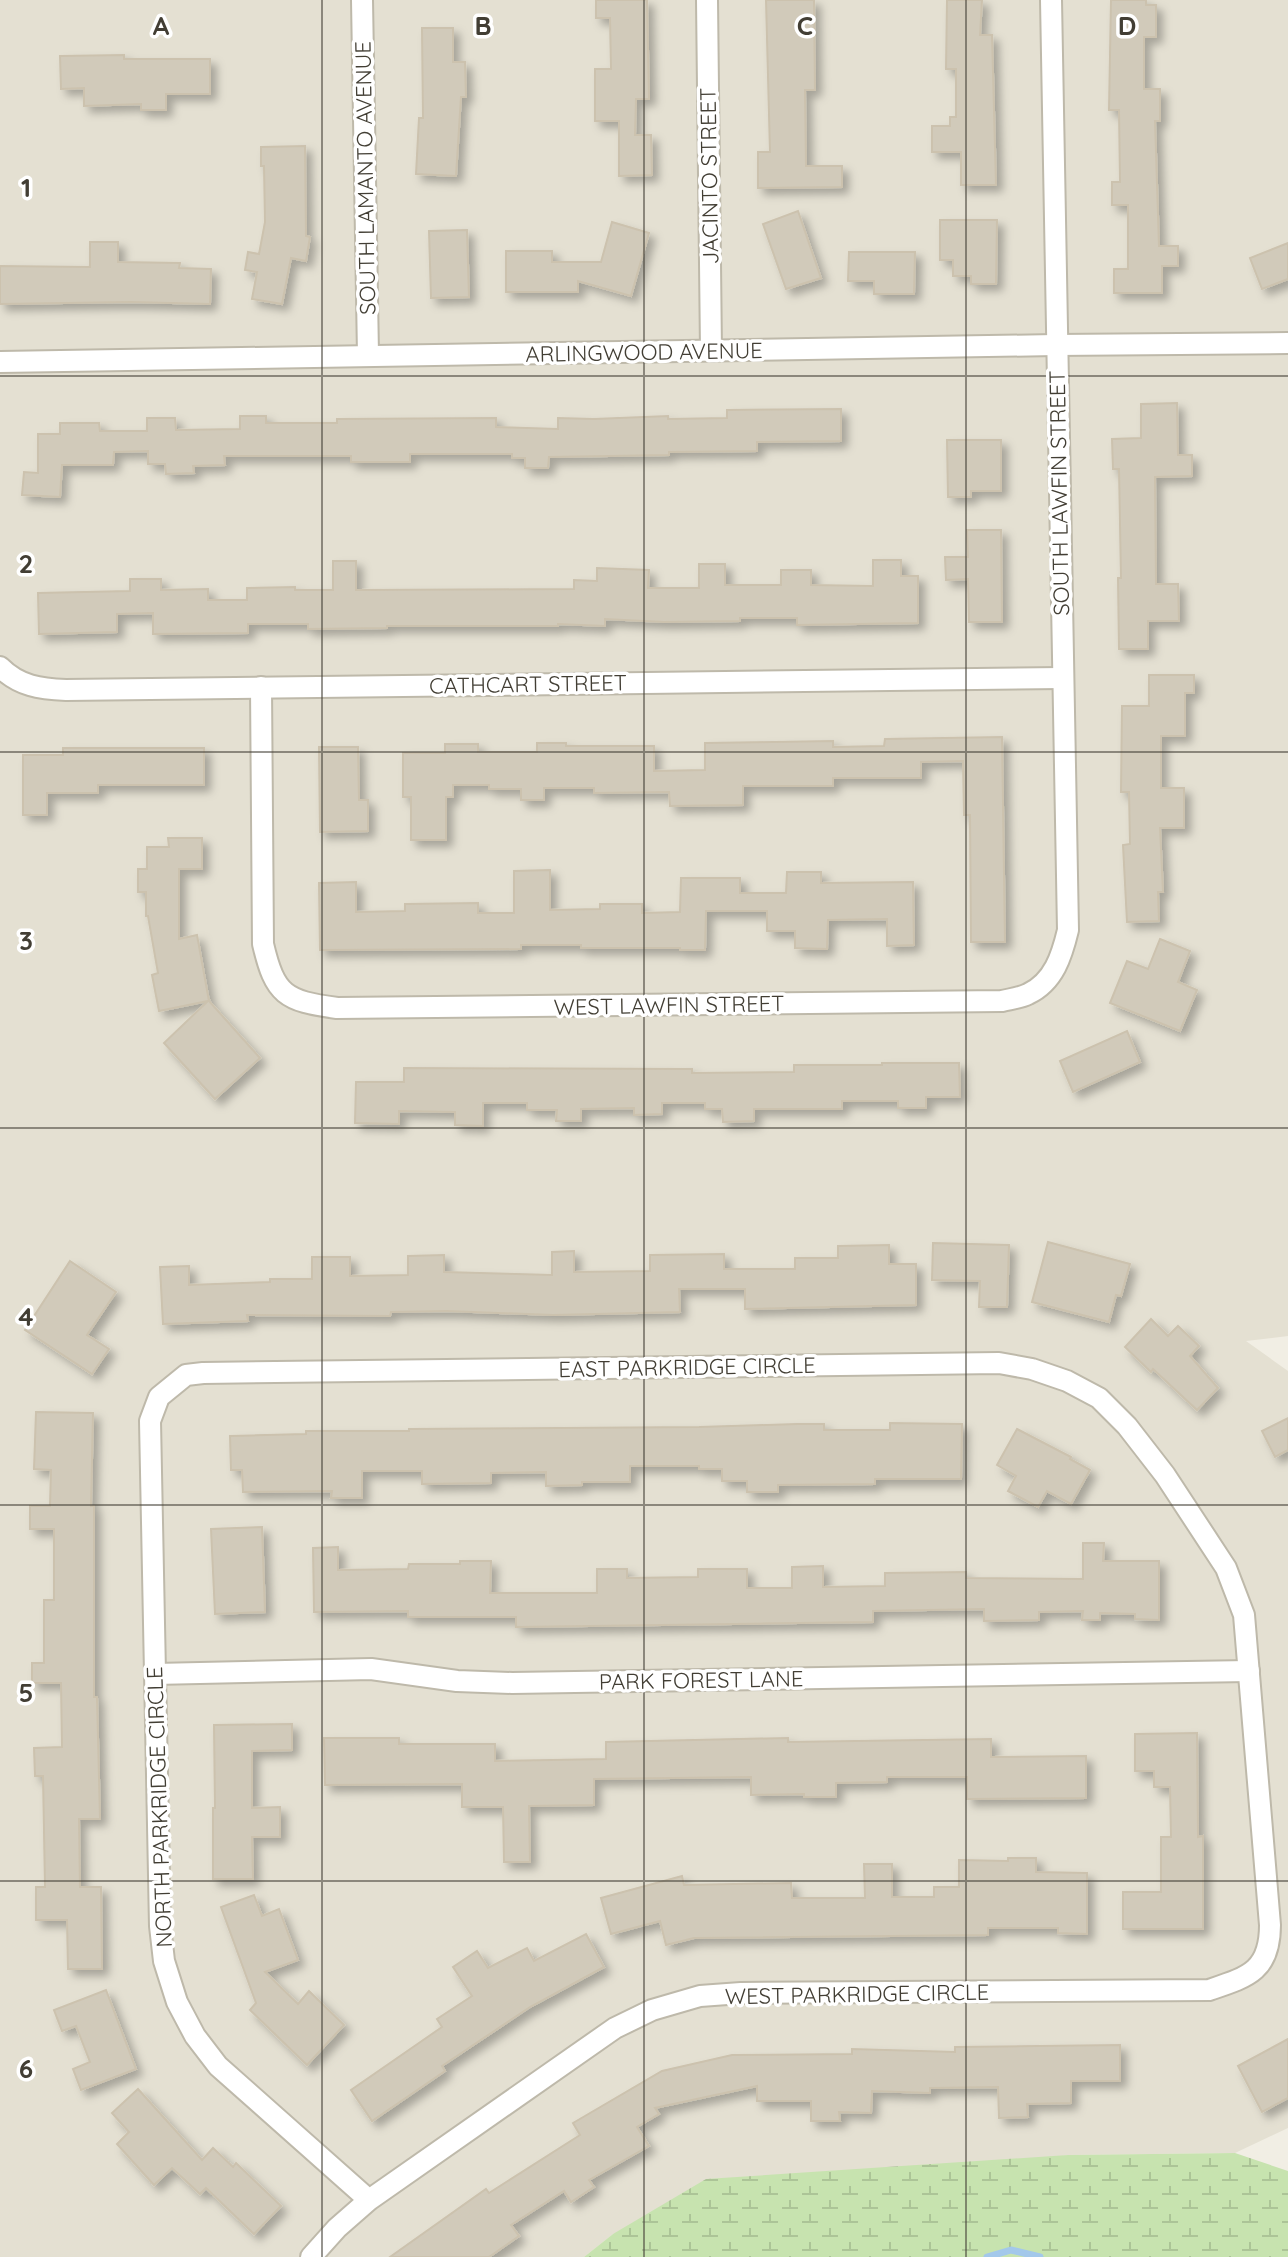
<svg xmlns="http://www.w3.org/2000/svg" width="1288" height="2257" font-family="Quicksand,sans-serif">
<defs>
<pattern id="wetland-marsh" width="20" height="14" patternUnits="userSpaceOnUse" patternTransform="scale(2)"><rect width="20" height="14" fill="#c7e3af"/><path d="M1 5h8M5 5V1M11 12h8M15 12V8" fill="none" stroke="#acc497"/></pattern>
<filter id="shadow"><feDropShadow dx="6" dy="6" stdDeviation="4" flood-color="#0004"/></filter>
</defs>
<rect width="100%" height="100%" fill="#f1eee4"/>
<polygon fill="#e4e0d2" points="0,0 1288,0 1288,1336 1246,1341 1288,1371 1288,2128 1235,2153 1068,2155 613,2234 584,2257 0,2257"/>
<polygon fill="url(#wetland-marsh)" points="1235,2153 1288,2171 1288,2257 584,2257 613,2234 706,2179 1068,2155"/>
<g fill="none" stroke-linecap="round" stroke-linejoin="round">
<polyline stroke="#a3c8ea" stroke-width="7" points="987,2257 1011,2250 1040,2257"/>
</g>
<g fill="#d1caba" stroke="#ccc2ae" stroke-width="2" filter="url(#shadow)">
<polygon points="596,0 647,0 649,99 636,99 635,135 651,135 652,175 619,176 619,121 595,121 595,69 611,69 610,18 596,18"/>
<polygon points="766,0 814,0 815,90 805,90 806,166 842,166 842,187 758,188 758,152 770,152"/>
<polygon points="947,0 982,0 980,35 992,35 996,185 961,185 961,152 932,152 932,126 950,126 950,117 956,117 956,69 946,69"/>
<polygon points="1111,0 1146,0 1146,5 1156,5 1156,37 1144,37 1144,89 1160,89 1160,121 1155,121 1159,246 1178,246 1178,266 1162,266 1162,293 1114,293 1114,269 1128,269 1128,205 1112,205 1112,182 1120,182 1119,110 1109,110"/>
<polygon points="422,28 453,28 453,62 465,62 466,97 461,97 456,176 416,174 419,118 423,118"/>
<polygon points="124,55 124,59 210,59 210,94 166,94 166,110 141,110 141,104 84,106 84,88 61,89 60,56"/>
<polygon points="305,146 306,236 310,237 306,261 291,258 282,304 252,299 257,272 245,270 248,252 259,254 265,222 264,166 261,166 261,147"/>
<polygon points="798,211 821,278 786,289 763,224"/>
<polygon points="940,220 997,220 996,284 971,284 971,276 953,276 953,260 940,260"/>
<polygon points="612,222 649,233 631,296 578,281 578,292 506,292 506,251 552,251 552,262 601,262"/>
<polygon points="467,230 469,297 431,298 429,231"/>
<polygon points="90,242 118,242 118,262 180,263 179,268 211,269 210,304 131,302 0,304 0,266 90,267"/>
<polygon points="1288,243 1288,279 1262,289 1250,258"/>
<polygon points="849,252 915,252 914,294 874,294 874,281 848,281"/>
<polygon points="1177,403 1178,455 1192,455 1192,476 1155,477 1156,584 1178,584 1179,621 1148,621 1148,649 1119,649 1118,578 1121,578 1119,469 1113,469 1112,439 1141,438 1141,404"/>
<polygon points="841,409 841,441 757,442 757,451 669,452 669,455 549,457 548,468 525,468 525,458 512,458 512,454 410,454 410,462 351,462 351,456 224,456 225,465 193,466 194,473 166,474 165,464 148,464 148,451 114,452 113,465 62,465 60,497 22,495 24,472 38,473 38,434 60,434 60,423 99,423 100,431 147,431 147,418 175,418 176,430 240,429 240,416 266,416 266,423 337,423 337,419 496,418 496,427 558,429 558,418 594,419 668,416 668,419 727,418 727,410"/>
<polygon points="947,440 1001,440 1001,491 971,491 971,497 948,497"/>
<polygon points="967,530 1001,530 1002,622 969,622 968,579 946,580 945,557 968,557"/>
<polygon points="873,560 901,560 901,576 918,576 918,623 797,625 797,618 740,618 740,621 664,622 605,619 605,626 558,624 558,626 387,626 387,628 308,629 308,624 248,624 248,633 153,634 153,613 117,614 117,632 39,634 38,593 130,591 130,579 161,579 161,590 208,589 208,600 247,600 247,588 295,587 295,590 333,590 333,561 356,561 356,590 574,589 574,580 597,581 597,568 649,570 648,588 699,588 699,564 725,564 725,585 781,585 781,570 811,570 811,585 873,586"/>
<polygon points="1149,675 1194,675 1194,693 1185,693 1185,736 1161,736 1161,788 1184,788 1184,828 1160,828 1163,892 1158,892 1159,921 1127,922 1123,845 1130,844 1129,792 1121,792 1122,706 1149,706"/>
<polygon points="1002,737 1005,942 971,942 970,815 964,815 963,761 921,762 921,778 833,778 833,786 743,786 743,805 670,806 669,792 594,793 594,788 544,788 544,800 521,800 521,789 489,789 489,785 453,785 453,797 446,797 446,840 411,840 411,797 403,797 403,753 445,753 445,744 478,744 478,752 537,752 537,743 566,743 566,746 654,746 654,771 705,770 705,743 833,741 833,747 884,746 885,739"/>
<polygon points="319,747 358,747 359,800 368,800 368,831 320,832"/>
<polygon points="63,748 204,748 204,785 98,785 98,793 47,793 47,815 23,815 23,755 63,755"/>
<polygon points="168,838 202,838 202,869 179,869 179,939 197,935 209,1001 260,1058 215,1099 164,1043 208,1001 159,1011 152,975 158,973 148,916 146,916 146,892 138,892 138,869 147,869 147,847 169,847"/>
<polygon points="550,870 550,910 600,909 600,904 642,904 642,913 680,912 681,878 740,878 740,893 786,893 787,872 821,872 821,883 913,882 914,945 887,946 887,919 828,920 827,949 795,948 795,931 767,931 767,911 706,911 705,950 680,950 680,948 581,948 581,945 521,945 521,949 320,950 319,883 356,882 356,912 405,911 405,904 478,903 478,913 514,913 514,871"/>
<polygon points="1160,939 1190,951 1178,982 1197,990 1180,1031 1110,1003 1127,961 1148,969"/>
<polygon points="1127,1031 1140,1062 1073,1092 1060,1061"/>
<polygon points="882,1063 959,1063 960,1097 926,1097 926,1108 898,1108 898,1101 842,1101 842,1109 754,1109 754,1121 723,1122 722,1109 705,1109 705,1103 662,1103 662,1114 634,1115 634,1108 581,1109 581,1121 556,1121 557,1110 527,1110 527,1103 483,1103 483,1126 455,1125 455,1112 399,1111 399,1124 355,1123 356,1082 404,1082 404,1068 692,1069 692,1073 794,1072 794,1065 882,1065"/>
<polygon points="1048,1242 1130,1264 1121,1296 1116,1295 1109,1322 1032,1302"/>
<polygon points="933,1243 1009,1245 1007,1307 979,1307 980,1281 932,1280"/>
<polygon points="889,1245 889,1264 916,1264 916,1305 745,1309 745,1289 679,1289 680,1312 553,1315 447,1311 391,1312 390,1316 247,1315 248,1321 163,1324 160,1267 189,1266 189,1285 270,1282 270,1279 312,1279 312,1257 350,1257 350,1276 408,1275 408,1256 444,1255 444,1272 552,1275 552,1252 574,1251 574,1272 650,1271 650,1255 724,1254 724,1269 795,1269 795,1258 838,1258 838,1246"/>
<polygon points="70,1261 116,1292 87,1335 109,1349 92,1374 25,1330"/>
<polygon points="1151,1319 1168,1336 1178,1326 1199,1346 1190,1356 1218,1388 1197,1410 1153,1369 1151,1372 1125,1347"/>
<polygon points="36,1412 93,1413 91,1506 94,1506 94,1697 97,1697 100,1819 79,1819 80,1887 101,1887 102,1969 68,1969 67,1920 36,1920 36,1887 45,1887 43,1776 35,1776 34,1748 62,1747 61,1683 32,1683 32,1663 44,1663 44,1600 54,1600 54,1529 30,1529 30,1506 50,1506 51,1470 34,1469"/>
<polygon points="1288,1418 1288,1450 1275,1457 1262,1431"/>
<polygon points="890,1423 962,1424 961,1479 875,1479 875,1484 778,1485 778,1492 747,1492 747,1481 722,1481 722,1469 699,1469 699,1466 630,1466 630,1482 582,1482 582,1485 546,1486 546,1472 491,1473 491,1483 422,1484 422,1471 362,1471 362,1498 331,1498 332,1491 243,1492 242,1470 231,1470 230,1436 306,1434 306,1431 409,1431 409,1429 699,1427 797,1424 824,1424 824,1430 890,1430"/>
<polygon points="1017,1429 1071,1457 1070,1459 1090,1470 1071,1504 1047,1491 1038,1507 1008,1491 1016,1476 997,1465"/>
<polygon points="262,1527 265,1612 215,1614 211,1529"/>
<polygon points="1083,1543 1104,1543 1103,1561 1159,1561 1159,1620 1135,1619 1135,1614 1100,1613 1100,1620 1082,1620 1083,1611 1039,1612 1039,1620 984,1621 984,1609 873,1611 873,1622 516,1627 516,1617 408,1617 408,1611 314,1612 313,1548 338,1547 338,1570 408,1569 409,1564 460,1564 460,1561 491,1561 490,1593 597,1593 597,1569 627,1569 627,1578 698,1577 698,1569 747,1569 747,1588 792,1588 792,1567 823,1566 823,1587 885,1586 885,1573 966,1572 966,1578 1083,1579"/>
<polygon points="292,1724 292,1750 252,1751 252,1808 280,1807 280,1837 252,1837 253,1879 213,1879 213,1808 215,1808 214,1725"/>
<polygon points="1197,1733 1198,1837 1203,1836 1203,1929 1123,1929 1123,1892 1161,1892 1161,1837 1171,1837 1170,1787 1154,1787 1154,1771 1135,1771 1135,1734"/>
<polygon points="324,1738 399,1738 399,1744 495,1744 495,1761 606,1759 606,1742 788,1738 788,1742 991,1739 991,1757 1086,1756 1086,1798 967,1799 967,1777 887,1777 887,1782 836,1783 836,1797 804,1797 804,1794 751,1795 751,1777 594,1779 594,1805 529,1806 530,1862 504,1862 503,1807 462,1807 462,1784 325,1785"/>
<polygon points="1008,1858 1036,1858 1036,1872 1087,1873 1087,1934 1058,1933 1058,1928 988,1928 988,1935 694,1938 666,1945 660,1921 611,1934 601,1898 682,1876 684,1885 791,1883 792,1898 865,1898 864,1864 892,1864 892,1897 934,1897 934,1887 959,1887 959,1860 1008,1861"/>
<polygon points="254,1895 262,1916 279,1909 298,1960 265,1972 298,2004 309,1991 344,2025 307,2065 250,2010 256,2003 221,1907"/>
<polygon points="586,1934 604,1967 530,2007 442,2066 445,2071 372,2121 351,2090 442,2027 437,2019 472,1996 453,1967 477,1951 488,1968 527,1948 534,1961"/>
<polygon points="106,1990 136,2069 81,2090 73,2069 90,2062 76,2026 62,2031 54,2010"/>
<polygon points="1288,2039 1288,2098 1262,2112 1238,2066"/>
<polygon points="1120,2045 1120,2081 1071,2081 1071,2103 1027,2104 1028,2117 999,2118 998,2087 930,2088 930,2093 872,2091 871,2113 839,2112 840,2121 811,2121 811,2101 757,2101 757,2086 655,2108 659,2114 637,2127 649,2146 589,2180 594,2187 571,2202 564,2191 511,2225 519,2236 489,2257 390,2257 486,2189 489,2193 580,2135 573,2123 662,2071 732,2055 852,2054 852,2049 955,2052 955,2047"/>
<polygon points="138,2089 202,2160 213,2148 233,2167 236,2163 281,2206 254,2234 206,2188 200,2194 172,2168 154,2185 117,2144 129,2132 112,2113"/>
</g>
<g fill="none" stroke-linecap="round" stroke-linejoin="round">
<defs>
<g id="street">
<polyline points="362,0 368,355"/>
<polyline points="707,0 711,351"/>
<polyline points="0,362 1055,345 1288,343"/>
<path d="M0,667C19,686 40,689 66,690L1062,678"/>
<path d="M261,687L263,944C275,995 285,1001 337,1008L1002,1001C1010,999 1020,998 1028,994C1054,982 1062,955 1068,930L1051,0"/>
<polyline points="155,1674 371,1669 457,1681 512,1683 1249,1671"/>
<path d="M311,2257L337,2228L369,2200L615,2028L652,2010L700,1996L741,1993L1209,1990C1248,1977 1270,1971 1270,1925L1244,1615L1226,1568L1165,1475L1127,1426L1099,1398L1067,1381L1032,1369L999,1363L203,1373L186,1375L159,1397L150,1421L160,1926L164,1961L177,2002L195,2036L218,2066L369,2200"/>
</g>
</defs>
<use href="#street" stroke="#beb9aa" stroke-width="24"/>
<use href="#street" stroke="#fff" stroke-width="20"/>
</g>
<path fill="none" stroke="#423e34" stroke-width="2" stroke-opacity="0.55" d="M322,0V2257M644,0V2257M966,0V2257M0,376H1288M0,752H1288M0,1128H1288M0,1505H1288M0,1881H1288"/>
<g text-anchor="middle" stroke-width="7" stroke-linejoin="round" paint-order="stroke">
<g font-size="22" fill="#423e34" stroke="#fff">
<text transform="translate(709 176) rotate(-91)" y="8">JACINTO STREET</text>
<text transform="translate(365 178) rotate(-91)" y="8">SOUTH LAMANTO AVENUE</text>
<text transform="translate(644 352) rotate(-1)" y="8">ARLINGWOOD AVENUE</text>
<text transform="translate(1059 493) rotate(-91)" y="8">SOUTH LAWFIN STREET</text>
<text transform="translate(528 684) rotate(-1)" y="8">CATHCART STREET</text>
<text transform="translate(669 1005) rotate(-1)" y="8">WEST LAWFIN STREET</text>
<text transform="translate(687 1367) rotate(-1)" y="8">EAST PARKRIDGE CIRCLE</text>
<text transform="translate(701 1680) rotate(-1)" y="8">PARK FOREST LANE</text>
<text transform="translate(159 1807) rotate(-92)" y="8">NORTH PARKRIDGE CIRCLE</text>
<text transform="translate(857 1994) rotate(-1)" y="8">WEST PARKRIDGE CIRCLE</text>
</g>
</g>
<g font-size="26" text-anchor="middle" font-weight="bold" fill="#423e34" stroke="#fff" stroke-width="7" stroke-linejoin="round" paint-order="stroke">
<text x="161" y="35">A</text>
<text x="483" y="35">B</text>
<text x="805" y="35">C</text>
<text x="1127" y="35">D</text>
<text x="26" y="197">1</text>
<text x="26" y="573">2</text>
<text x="26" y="950">3</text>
<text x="26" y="1326">4</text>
<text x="26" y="1702">5</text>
<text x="26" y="2078">6</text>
</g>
</svg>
